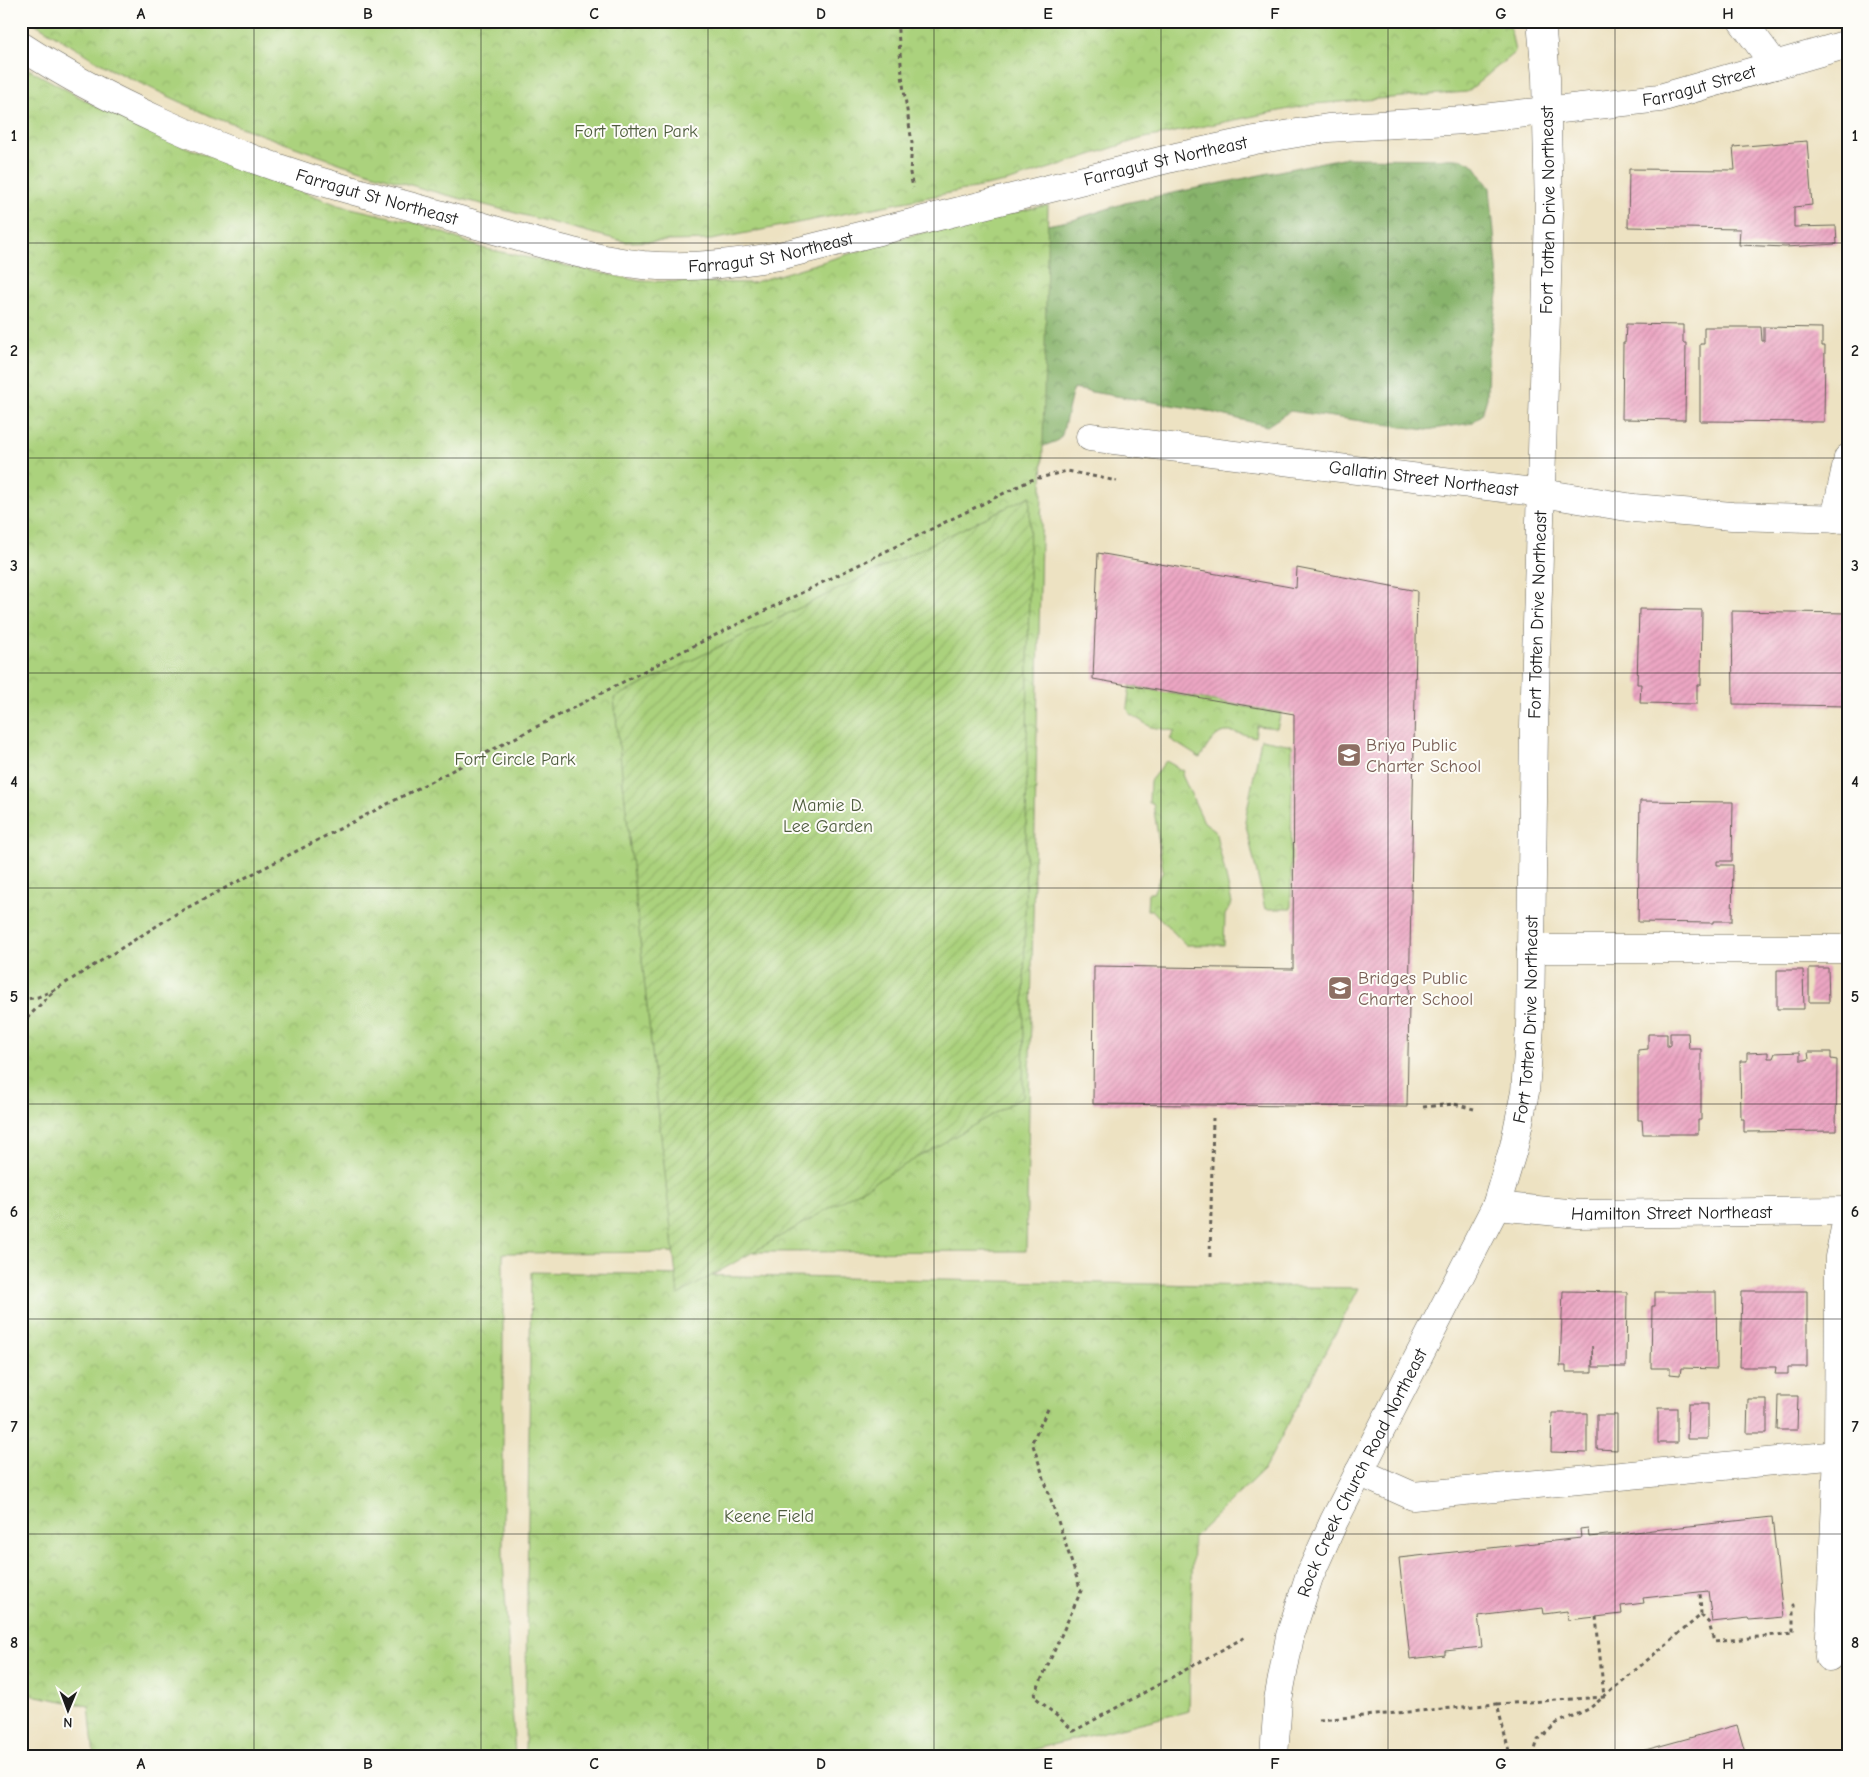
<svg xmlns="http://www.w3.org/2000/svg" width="1869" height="1777" font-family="'Comic Neue',sans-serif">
<defs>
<pattern id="forest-crowns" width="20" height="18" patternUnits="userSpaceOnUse" patternTransform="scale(1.25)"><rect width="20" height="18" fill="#88b46c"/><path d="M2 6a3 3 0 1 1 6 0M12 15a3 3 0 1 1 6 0" fill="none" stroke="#6e9258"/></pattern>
<pattern id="park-crowns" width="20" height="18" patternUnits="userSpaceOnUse" patternTransform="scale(1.25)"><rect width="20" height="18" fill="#abd27d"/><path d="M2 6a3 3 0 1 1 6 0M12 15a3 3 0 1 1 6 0" fill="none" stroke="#93b46b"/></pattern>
<pattern id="garden-furrows" width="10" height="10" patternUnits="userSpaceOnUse" patternTransform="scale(1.25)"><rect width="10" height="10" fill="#abd27d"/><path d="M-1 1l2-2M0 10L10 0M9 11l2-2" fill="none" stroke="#93b46b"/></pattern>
<pattern id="building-hatch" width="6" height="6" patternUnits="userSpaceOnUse" patternTransform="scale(1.25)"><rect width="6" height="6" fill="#eca6c3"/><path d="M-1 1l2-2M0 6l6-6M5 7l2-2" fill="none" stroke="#ca8ea7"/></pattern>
</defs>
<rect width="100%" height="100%" fill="#fdfcf7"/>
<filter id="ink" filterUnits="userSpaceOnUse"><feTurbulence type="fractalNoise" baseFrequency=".02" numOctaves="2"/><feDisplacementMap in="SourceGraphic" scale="10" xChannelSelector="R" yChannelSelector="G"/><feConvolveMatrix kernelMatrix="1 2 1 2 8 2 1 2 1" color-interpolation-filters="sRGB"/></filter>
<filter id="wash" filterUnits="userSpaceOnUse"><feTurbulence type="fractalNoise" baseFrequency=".0096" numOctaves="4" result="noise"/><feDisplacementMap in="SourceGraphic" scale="20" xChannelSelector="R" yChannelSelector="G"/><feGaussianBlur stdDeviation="1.12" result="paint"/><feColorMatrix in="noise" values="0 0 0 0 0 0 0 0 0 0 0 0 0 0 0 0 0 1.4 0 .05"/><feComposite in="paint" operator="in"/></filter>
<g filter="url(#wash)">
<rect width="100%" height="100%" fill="#ede2c2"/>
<polygon fill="url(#forest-crowns)" stroke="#526844" points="1342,158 1462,159 1474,165 1490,188 1499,289 1488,355 1487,398 1482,414 1472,423 1426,430 1290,411 1267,426 1202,410 1073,389 1062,435 1057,441 1025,453 21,326 465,259 733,296 958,242 1073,220 1125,203"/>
<g fill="url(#park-crowns)" stroke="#64774c">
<polygon points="31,21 1509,21 1515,52 1467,92 1314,104 1140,139 1010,181 711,240 626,242 424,189 342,164 213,117 108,68"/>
<polygon points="21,65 96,106 183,146 338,205 420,224 482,248 640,281 752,283 912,235 1048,205 1026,1251 503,1253 503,1560 515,1756 94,1756 89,1706 21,1693"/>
<path d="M1130,686L1281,713L1277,728L1257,726L1255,737C1221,729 1219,727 1200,758L1170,739L1175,731L1151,727L1130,714L1127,707Z"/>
<polygon points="1261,739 1292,745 1291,909 1265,909 1245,821"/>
<polygon points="1166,761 1184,771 1182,775 1204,822 1215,830 1232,903 1225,915 1224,945 1186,945 1152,910 1147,910 1148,893 1153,893 1163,871 1153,803 1149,803 1150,781"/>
<polygon points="531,1272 1359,1288 1265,1468 1193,1538 1189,1711 1007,1756 525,1756"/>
</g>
<polygon fill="url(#garden-furrows)" stroke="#64774c" points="1030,496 1023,1097 678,1295 614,698"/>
<g id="blocks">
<g fill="url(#building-hatch)">
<polygon points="1807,141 1812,205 1794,207 1794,227 1836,226 1837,244 1785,247 1739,245 1740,229 1628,227 1629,169 1735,170 1733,147"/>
<polygon points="1626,324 1683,325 1683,343 1686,343 1685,420 1622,419 1623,343 1625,343"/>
<polygon points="1704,327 1761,327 1762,341 1764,341 1764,327 1822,328 1822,346 1825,346 1824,422 1700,421 1700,344 1704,344"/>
<polygon points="1098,553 1296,588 1297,568 1417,591 1407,1107 1093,1104 1094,966 1293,969 1294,714 1093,679"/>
<polygon points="1639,609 1702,610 1701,685 1697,685 1697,704 1640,703 1641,684 1637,684"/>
<polygon points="1732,611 1848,613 1848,706 1733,704"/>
<polygon points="1640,801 1733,802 1732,861 1717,861 1717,865 1733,865 1732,921 1713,921 1713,923 1638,922"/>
<polygon points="1809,968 1828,968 1829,1002 1809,1002"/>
<polygon points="1777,970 1803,970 1804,1009 1777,1009"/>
<polygon points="1670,1033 1688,1033 1689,1049 1701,1049 1701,1120 1698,1120 1698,1134 1643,1134 1642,1120 1638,1120 1638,1050 1648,1049 1648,1034 1667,1034 1667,1046 1670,1046"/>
<polygon points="1768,1052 1768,1058 1773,1058 1775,1053 1800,1052 1800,1060 1805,1060 1809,1059 1808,1052 1831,1052 1831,1059 1837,1060 1836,1131 1744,1132 1744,1119 1741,1119 1740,1061 1747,1061 1747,1053"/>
<polygon points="1563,1291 1627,1292 1626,1367 1593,1367 1592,1346 1592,1372 1566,1372 1566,1366 1560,1366"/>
<polygon points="1742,1291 1807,1291 1807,1367 1788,1367 1788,1374 1775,1374 1776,1367 1740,1367"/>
<polygon points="1655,1292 1716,1292 1717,1369 1681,1368 1680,1375 1670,1374 1670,1368 1651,1368 1652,1306 1655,1306"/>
<polygon points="1778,1396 1798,1396 1797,1430 1777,1430"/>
<polygon points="1748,1399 1767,1399 1767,1433 1747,1433"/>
<polygon points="1688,1404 1708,1404 1708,1439 1687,1439"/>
<rect x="1658" y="1408" width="19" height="35"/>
<polygon points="1552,1413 1587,1413 1587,1453 1551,1452"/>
<polygon points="1597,1415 1617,1415 1617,1450 1597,1449"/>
<polygon points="1772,1517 1783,1617 1750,1620 1749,1618 1712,1622 1708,1591 1643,1598 1644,1603 1621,1606 1622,1614 1596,1617 1568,1620 1567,1611 1544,1614 1543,1608 1478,1616 1482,1647 1445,1651 1445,1655 1410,1659 1399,1558 1581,1538 1580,1529 1588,1528 1589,1537"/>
<polygon points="1737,1725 1746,1756 1628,1756 1627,1755"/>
</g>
</g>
</g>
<g filter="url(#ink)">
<use href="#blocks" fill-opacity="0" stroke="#656156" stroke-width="1"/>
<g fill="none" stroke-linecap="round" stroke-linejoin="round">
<defs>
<g id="minor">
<polyline points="1742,21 1775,65"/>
<path id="s1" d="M21,46C107,102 211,147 309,178C358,193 407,205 456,219C518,236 580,258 643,265C689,269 734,264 779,256L1176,157L1255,140L1328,128L1465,120L1660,98L1848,44"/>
<path id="s2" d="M1090,437L1542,493L1633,508L1732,516L1848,519"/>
<polyline points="1835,519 1848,458"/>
<polyline points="1531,949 1848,949"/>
<path id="s3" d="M1496,1206L1578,1214L1848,1211"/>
<polyline points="1359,1472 1413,1496 1838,1455"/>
<polyline points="1829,1657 1838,1455 1839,1257 1848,1214"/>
<path id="s4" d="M1274,1756L1278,1700L1290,1636L1309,1577L1334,1521L1496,1206L1514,1146L1525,1092L1530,1026L1534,727L1549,212L1546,77L1541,21"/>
</g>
</defs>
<use href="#minor" stroke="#656156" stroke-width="29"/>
<g stroke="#656156" stroke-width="3" stroke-dasharray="4 4" stroke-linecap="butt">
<polyline points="897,21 903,84 912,143 910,173 913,188"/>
<polyline points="21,1000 38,997 56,989 179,912 679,653 1031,480 1067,471 1117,481"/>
<polyline points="21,1024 54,991"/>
<polyline points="1423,1107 1454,1104 1474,1109"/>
<polyline points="1210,1257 1213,1118"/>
<polyline points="1048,1409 1032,1442 1081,1591 1034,1696 1074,1731 1247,1636"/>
<polyline points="1701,1615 1709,1623 1714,1642 1793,1633 1793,1606 1798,1606"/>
<polyline points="1497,1704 1604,1697 1596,1617"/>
<polyline points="1319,1720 1497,1704 1510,1756"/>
<polyline points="1533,1756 1538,1740 1557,1723 1589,1709 1701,1615 1700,1592"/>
</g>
<use href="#minor" stroke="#fff" stroke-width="28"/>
</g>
</g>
<path fill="none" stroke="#1c1c1c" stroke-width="1" stroke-opacity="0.55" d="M254,21V1756M481,21V1756M708,21V1756M934,21V1756M1161,21V1756M1388,21V1756M1615,21V1756M21,243H1848M21,458H1848M21,673H1848M21,888H1848M21,1104H1848M21,1319H1848M21,1534H1848"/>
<defs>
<symbol id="school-square" viewBox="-11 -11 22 22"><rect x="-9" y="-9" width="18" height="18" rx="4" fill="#8d6e63" stroke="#fdfcf7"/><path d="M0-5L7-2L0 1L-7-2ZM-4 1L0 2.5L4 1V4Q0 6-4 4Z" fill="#fff"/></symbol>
</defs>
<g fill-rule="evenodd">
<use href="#school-square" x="1335" y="741" width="28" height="28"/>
<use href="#school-square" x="1326" y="974" width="28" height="28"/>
</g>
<g text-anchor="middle" stroke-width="4" stroke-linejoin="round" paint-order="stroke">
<g font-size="18" fill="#1c1c1c" stroke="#fdfcf7">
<text dy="6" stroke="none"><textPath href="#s1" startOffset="1738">Farragut Street</textPath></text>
<text dy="6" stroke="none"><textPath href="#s1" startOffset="1198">Farragut St Northeast</textPath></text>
<text dy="6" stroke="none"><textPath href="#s1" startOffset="388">Farragut St Northeast</textPath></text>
<text dy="6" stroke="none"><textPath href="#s4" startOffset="1599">Fort Totten Drive Northeast</textPath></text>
<text dy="6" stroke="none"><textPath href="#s1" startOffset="792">Farragut St Northeast</textPath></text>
<text dy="6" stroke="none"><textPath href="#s2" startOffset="336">Gallatin Street Northeast</textPath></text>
<text dy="6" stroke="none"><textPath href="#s4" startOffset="1194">Fort Totten Drive Northeast</textPath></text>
<text dy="6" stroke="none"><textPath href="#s4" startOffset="789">Fort Totten Drive Northeast</textPath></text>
<text dy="6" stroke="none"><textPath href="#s3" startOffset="176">Hamilton Street Northeast</textPath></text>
<text dy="6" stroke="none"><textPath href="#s4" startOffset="300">Rock Creek Church Road Northeast</textPath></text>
</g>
<g font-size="18" fill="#4e5c3e" stroke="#fdfcf7">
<text x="636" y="137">Fort Totten Park</text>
<text x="515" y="765">Fort Circle Park</text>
<text x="828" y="811">Mamie D.<tspan x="828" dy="21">Lee Garden</tspan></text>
<text x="769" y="1522">Keene Field</text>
</g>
<g font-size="18" fill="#785e54" stroke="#fdfcf7" text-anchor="start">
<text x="1366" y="751">Briya Public<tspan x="1366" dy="21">Charter School</tspan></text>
<text x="1358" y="984">Bridges Public<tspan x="1358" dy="21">Charter School</tspan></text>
</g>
</g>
<rect width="1869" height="1777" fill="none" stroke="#fdfcf7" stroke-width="55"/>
<g transform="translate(68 1710) rotate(181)" stroke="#fdfcf7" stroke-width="4" paint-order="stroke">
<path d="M0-4L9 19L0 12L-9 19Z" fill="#1c1c1c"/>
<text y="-8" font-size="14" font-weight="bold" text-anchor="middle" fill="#1c1c1c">N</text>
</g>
<rect x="28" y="28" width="1814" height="1722" fill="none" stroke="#1c1c1c" stroke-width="2"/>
<g font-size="16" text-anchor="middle" font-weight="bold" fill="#1c1c1c">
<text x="141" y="19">A</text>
<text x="368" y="19">B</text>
<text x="594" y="19">C</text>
<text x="821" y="19">D</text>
<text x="1048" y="19">E</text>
<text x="1275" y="19">F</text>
<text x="1501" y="19">G</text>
<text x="1728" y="19">H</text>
<text x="14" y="141">1</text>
<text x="1855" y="141">1</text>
<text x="14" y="356">2</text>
<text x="1855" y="356">2</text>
<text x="14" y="571">3</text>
<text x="1855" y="571">3</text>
<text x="14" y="787">4</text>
<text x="1855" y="787">4</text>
<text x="14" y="1002">5</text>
<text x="1855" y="1002">5</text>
<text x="14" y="1217">6</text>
<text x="1855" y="1217">6</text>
<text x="14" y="1432">7</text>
<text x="1855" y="1432">7</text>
<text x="14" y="1648">8</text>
<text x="1855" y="1648">8</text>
<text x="141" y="1769">A</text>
<text x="368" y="1769">B</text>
<text x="594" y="1769">C</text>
<text x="821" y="1769">D</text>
<text x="1048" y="1769">E</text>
<text x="1275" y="1769">F</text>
<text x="1501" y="1769">G</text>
<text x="1728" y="1769">H</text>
</g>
</svg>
